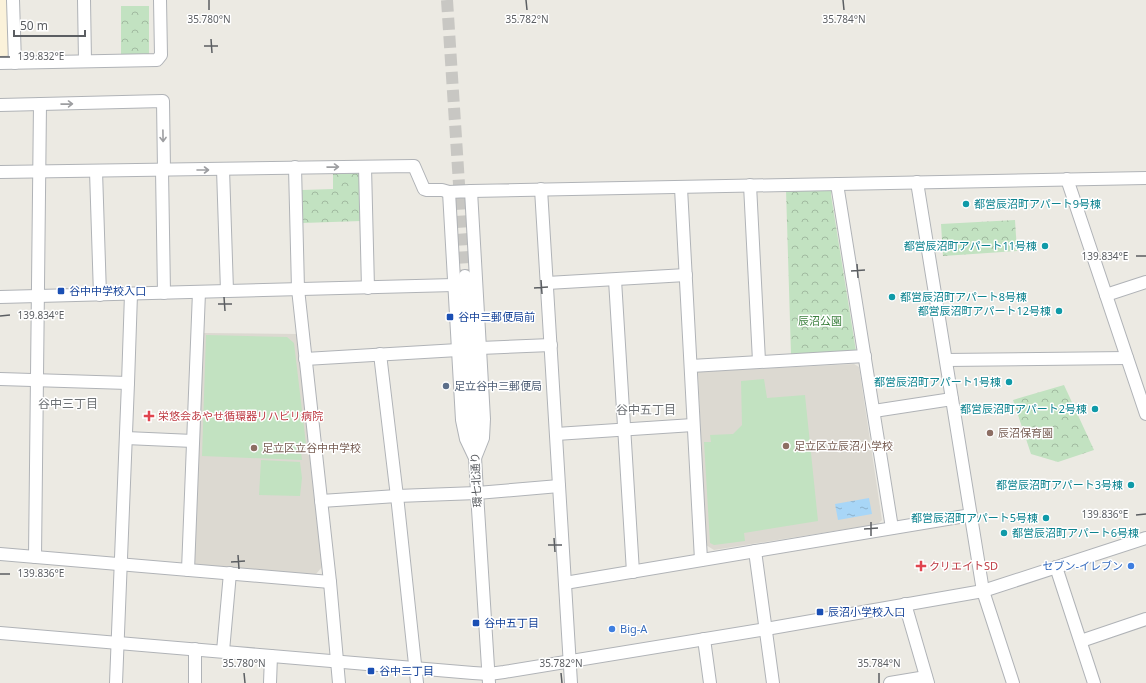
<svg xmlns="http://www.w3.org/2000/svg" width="1146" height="683" font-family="'Noto Sans','Noto Sans JP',sans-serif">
<defs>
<pattern id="forest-crowns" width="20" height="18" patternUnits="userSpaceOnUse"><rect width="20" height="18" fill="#c2e2c1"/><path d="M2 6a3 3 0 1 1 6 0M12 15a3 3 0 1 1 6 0" fill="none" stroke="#a1baa0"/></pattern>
<pattern id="water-ripples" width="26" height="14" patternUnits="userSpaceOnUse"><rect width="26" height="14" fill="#a8d6f7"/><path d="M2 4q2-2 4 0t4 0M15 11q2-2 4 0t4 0" fill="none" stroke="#8cb1cb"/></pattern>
</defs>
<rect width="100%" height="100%" fill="#eceae3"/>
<polygon fill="#fbf2da" points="0,0 8,0 9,54 5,57 0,57"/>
<g fill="#dcd9d1">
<polygon points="203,333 297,334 322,567 316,574 196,566 193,562"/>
<polygon points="854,364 859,367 882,520 878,524 714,550 706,545 698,372"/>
</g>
<g fill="url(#forest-crowns)">
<polygon points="121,6 149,6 149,55 121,56"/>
<polygon points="333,173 358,173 360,175 361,221 303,223 302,190 333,189"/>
<polygon points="832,189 831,195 856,351 791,355 786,190"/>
<polygon points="1015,220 1017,251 943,256 941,224"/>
<polygon points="1064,385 1094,450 1058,462 1031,454 1013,400"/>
</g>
<g fill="#c2e2c1">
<polygon points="206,335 287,337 294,343 306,444 300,445 302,460 202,456"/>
<polygon points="764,379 767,398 805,395 818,521 744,533 745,541 714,545 710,543 704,442 711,442 710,435 733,434 742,425 741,381"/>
<polygon points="261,460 300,462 302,478 300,496 259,495"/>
</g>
<polygon fill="url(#water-ripples)" points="869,498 872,514 838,520 835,504"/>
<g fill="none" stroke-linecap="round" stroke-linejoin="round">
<polyline stroke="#c8c7c3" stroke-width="12" stroke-dasharray="12 6" stroke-linecap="butt" points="447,0 465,276"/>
<defs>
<g id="minor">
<polyline points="13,0 15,63"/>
<polyline points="84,0 85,61"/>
<polyline points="0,63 157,60 161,55 160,0"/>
<polyline points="0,105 163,101 164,170"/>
<polyline points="295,167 298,289 330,582 339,683"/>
<polyline points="365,167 368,288"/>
<polyline points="223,169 227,291"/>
<polyline points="162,170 164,293"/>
<polyline points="96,171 100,295"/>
<polyline points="0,172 414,166 424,189 427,190 442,190 449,192"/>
<polyline points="1067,179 1146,414"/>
<polyline points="917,182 983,591 1013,683"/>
<polyline points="837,184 892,528"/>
<polyline points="750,185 759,361"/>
<polyline points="681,188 701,560"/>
<polyline points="541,189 571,683"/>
<polyline points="471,191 1146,178"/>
<polygon points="471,191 484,419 483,438 475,458 466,439 462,420 449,192"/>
<polyline points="465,276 477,493 489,683"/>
<polyline points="615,280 633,572"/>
<polyline points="547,283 686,275"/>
<polyline points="1106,295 1146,282"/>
<polyline points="0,297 454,285"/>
<polyline points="480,348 551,345"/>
<polyline points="380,354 398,505 417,683"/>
<polyline points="305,359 458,350"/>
<polyline points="946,360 1127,358"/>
<polyline points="691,366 865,356"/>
<polyline points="0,379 128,383"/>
<polyline points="874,411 952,399"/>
<polyline points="556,434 693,425"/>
<polyline points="126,438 193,441"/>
<polyline points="321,501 397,496 477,493 559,486"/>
<polyline points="755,551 773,683"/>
<polyline points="0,554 330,582"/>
<polyline points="35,557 40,104"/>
<polyline points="1056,567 1094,683"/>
<polyline points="188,570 199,292"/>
<polyline points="565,583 971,515"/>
<polyline points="905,604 928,683"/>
<path d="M0,633C158,646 315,660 473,673L489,674L504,672L766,629L983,591L1146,538"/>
<polyline points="704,639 710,683"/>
<polyline points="1081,641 1146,619"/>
<polyline points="223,651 230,573"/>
<polyline points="116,683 128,383 131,294"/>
<polyline points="195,683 195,649"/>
<polyline points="270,683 271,656"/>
<polyline points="890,683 926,677"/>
</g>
</defs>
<use href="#minor" stroke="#b0b3b7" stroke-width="14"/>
<use href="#minor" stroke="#fff" stroke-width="12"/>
</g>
<defs><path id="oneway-shaft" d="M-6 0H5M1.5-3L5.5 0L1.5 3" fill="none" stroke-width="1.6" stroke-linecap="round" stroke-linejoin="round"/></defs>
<g stroke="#9d9ea1">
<use href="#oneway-shaft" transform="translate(67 104) rotate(-1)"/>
<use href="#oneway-shaft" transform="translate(163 136) rotate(89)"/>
<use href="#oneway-shaft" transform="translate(333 167) rotate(-1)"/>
<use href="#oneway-shaft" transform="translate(203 170)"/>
</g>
<path fill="none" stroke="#5b5e62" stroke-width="1.5" d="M209,0V10M526,0L527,10M843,0L844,10M211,39L212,53M204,46H218M0,57H10M1136,256H1146M857,264L858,278M851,271L865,270M541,280L542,294M534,288L548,287M224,297L225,311M218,304H232M0,316L10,315M1136,515L1146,514M871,522V536M864,529L878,528M554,538L555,552M548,545H562M238,555L239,569M231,562L245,561M0,574H10M244,673L245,683M561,673L562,683M879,673V683"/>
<g fill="#0f9aa8" stroke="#fff" stroke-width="1.5">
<circle cx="966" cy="204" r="4"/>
<circle cx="1045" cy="246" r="4"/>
<circle cx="892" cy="297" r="4"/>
<circle cx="1059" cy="311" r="4"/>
<circle cx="1009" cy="382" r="4"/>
<circle cx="1095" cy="409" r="4"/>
<circle cx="1131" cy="485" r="4"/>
<circle cx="1046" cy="518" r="4"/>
<circle cx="1004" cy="533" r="4"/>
</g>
<g fill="#1a4fb4" stroke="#fff" stroke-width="1.5">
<rect x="57" y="287" width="8" height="8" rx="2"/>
<rect x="446" y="313" width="8" height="8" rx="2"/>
<rect x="816" y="608" width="8" height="8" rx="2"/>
<rect x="472" y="619" width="8" height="8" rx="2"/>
<rect x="367" y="667" width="8" height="8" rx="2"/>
</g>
<circle fill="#5c6f8a" stroke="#fff" stroke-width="1.5" cx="446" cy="386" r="4"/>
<g fill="#e0444e" stroke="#fff" stroke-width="1.5">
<path d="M147 410h4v4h4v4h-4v4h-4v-4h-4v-4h4z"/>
<path d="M919 560h4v4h4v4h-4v4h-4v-4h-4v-4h4z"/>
</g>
<g fill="#8d6e63" stroke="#fff" stroke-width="1.5">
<circle cx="990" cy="433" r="4"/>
<circle cx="786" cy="446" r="4"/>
<circle cx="254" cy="448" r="4"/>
</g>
<g fill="#3f7fe0" stroke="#fff" stroke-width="1.5">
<circle cx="1131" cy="566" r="4"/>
<circle cx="612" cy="629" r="4"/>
</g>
<g text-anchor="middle" stroke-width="3" stroke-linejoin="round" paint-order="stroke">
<g font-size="11" fill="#0d838f" stroke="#fff" text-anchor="end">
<text x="974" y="208" text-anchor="start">都営辰沼町アパート9号棟</text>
<text x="1037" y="250">都営辰沼町アパート11号棟</text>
<text x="900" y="301" text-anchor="start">都営辰沼町アパート8号棟</text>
<text x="1051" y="315">都営辰沼町アパート12号棟</text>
<text x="1001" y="386">都営辰沼町アパート1号棟</text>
<text x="1087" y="413">都営辰沼町アパート2号棟</text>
<text x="1123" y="489">都営辰沼町アパート3号棟</text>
<text x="1038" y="522">都営辰沼町アパート5号棟</text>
<text x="1012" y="537" text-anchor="start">都営辰沼町アパート6号棟</text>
</g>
<g font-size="11" fill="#164399" stroke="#fff" text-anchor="start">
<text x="69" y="295">谷中中学校入口</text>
<text x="458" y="321">谷中三郵便局前</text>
<text x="828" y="616">辰沼小学校入口</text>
<text x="484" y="627">谷中五丁目</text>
<text x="379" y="675">谷中三丁目</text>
</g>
<g font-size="11" fill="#3c803e" stroke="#fff">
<text x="820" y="325">辰沼公園</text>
</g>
<g font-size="11" fill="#4e5e75" stroke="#fff" text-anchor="start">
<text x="454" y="390">足立谷中三郵便局</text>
</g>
<g font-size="11" fill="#be3a42" stroke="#fff" text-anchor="start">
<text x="158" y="420">栄悠会あやせ循環器リハビリ病院</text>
<text x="929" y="570">クリエイトSD</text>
</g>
<g font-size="11" fill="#785e54" stroke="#fff" text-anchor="start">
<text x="998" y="437">辰沼保育園</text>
<text x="794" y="450">足立区立辰沼小学校</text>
<text x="262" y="452">足立区立谷中中学校</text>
</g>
<g font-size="11" fill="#5b5e62" stroke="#fff">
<text transform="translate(476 480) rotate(-93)" y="4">環七北通り</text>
</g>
<g font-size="11" fill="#366cbe" stroke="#fff" text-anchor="end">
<text x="1123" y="570">セブン-イレブン</text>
<text x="620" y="633" text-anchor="start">Big-A</text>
</g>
<g font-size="12" fill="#6c7074" stroke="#fff">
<text x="68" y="408">谷中三丁目</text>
<text x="646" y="414">谷中五丁目</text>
</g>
</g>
<g font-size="10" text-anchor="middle" fill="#5b5e62" stroke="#fff" stroke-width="3" stroke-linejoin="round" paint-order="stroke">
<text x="209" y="23">35.780°N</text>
<text x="527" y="23">35.782°N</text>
<text x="844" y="23">35.784°N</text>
<text x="41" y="60">139.832°E</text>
<text x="1105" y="260">139.834°E</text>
<text x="41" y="319">139.834°E</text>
<text x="1105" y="518">139.836°E</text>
<text x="41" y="577">139.836°E</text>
<text x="244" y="667">35.780°N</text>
<text x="561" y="667">35.782°N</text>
<text x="879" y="667">35.784°N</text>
</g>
<path d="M14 30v6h71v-6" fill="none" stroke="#5b5e62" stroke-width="2"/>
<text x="20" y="30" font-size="12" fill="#5b5e62" stroke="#ffffff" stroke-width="3" paint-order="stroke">50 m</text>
</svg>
